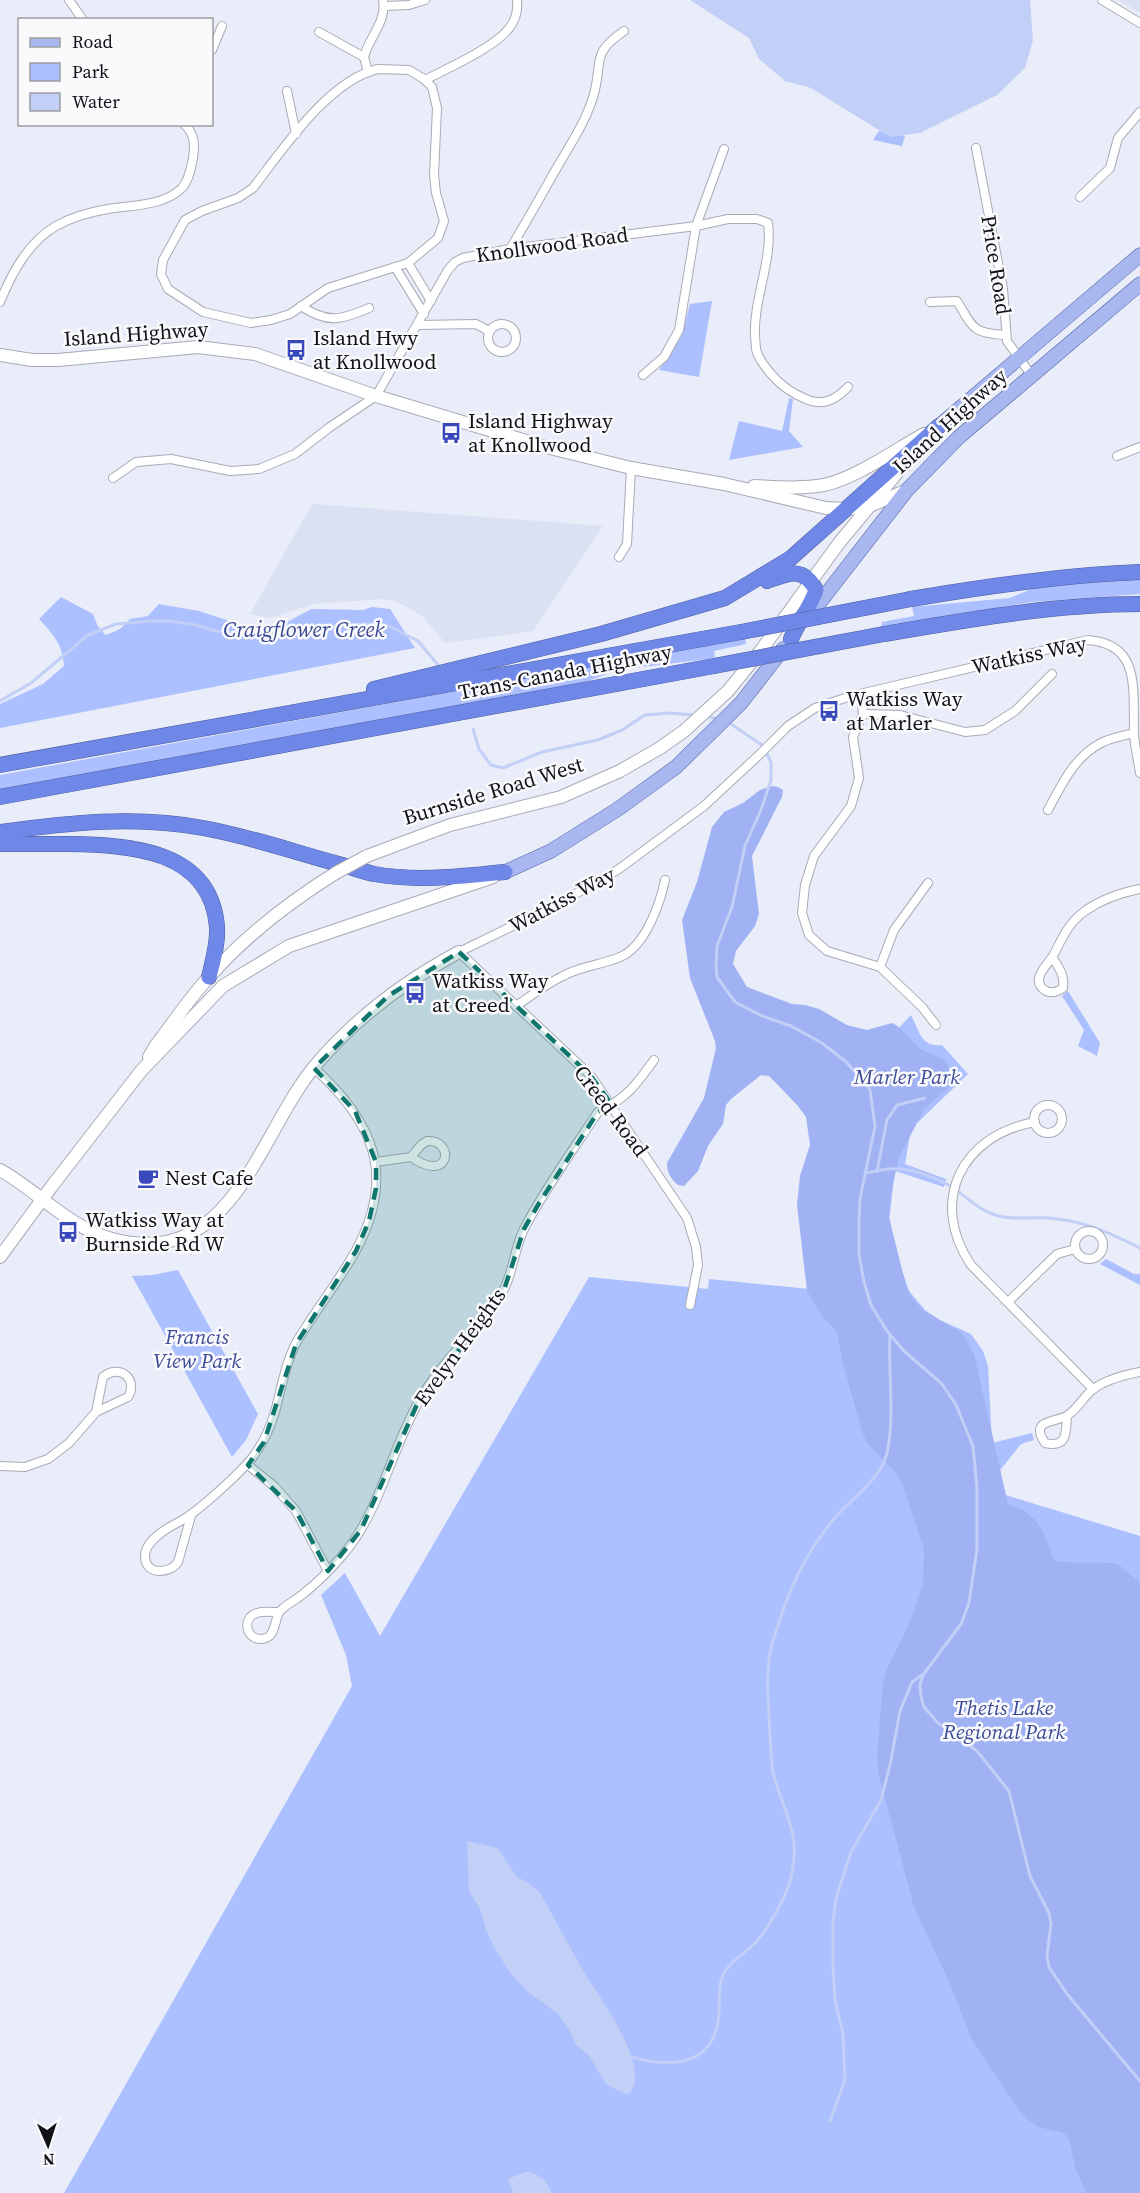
<svg xmlns="http://www.w3.org/2000/svg" width="1140" height="2193" font-family="'Source Serif 4',serif">
<rect width="100%" height="100%" fill="#e9edf9"/>
<g fill="#dae1f3">
<polygon points="1118,0 1140,0 1140,13"/>
<polygon points="312,504 603,526 533,631 445,643 423,617 402,604 385,599 313,604 270,618 250,614"/>
</g>
<g fill="#acbffe">
<polygon points="879,131 905,136 902,146 873,140"/>
<polygon points="712,301 699,377 659,370 681,337 690,304"/>
<polygon points="789,398 793,399 789,431 803,447 729,460 739,421 782,431"/>
<polygon points="1140,579 1140,594 1032,602 882,627 882,622 914,616 912,607 1010,598 1031,589 1056,585"/>
<path d="M61,597L93,614L98,627L106,635L120,629L130,619L148,616L159,604L199,611L245,626L263,628L280,626L311,609L363,610L372,607L390,609L415,648L0,728V704L43,684L64,666C63,645 53,634 39,619Z"/>
<polygon points="745,638 746,644 714,651 715,657 708,659 618,670 588,681 564,686 0,789 0,775"/>
<polygon points="1068,991 1100,1043 1097,1056 1078,1046 1084,1030 1062,996"/>
<path d="M911,1015C919,1029 920,1048 942,1045L968,1074L911,1129L905,1164L946,1179L944,1187L895,1171L888,1229L909,1291L925,1310L940,1320L971,1334L983,1351L988,1366L992,1443L1032,1433L1034,1440L1021,1444L997,1474L999,1493L1140,1536V2193H64L352,1686L346,1655L321,1595L345,1573L380,1636L589,1277L708,1289L709,1279L870,1295L855,1074Z"/>
<polygon points="1106,1259 1134,1274 1140,1274 1140,1285 1100,1264"/>
<polygon points="178,1270 258,1414 246,1440 232,1457 132,1276 152,1275"/>
</g>
<path fill="#a0b2f3" d="M772,786L778,787L783,790L782,797L752,856L759,914L755,926L736,951L733,964L747,987L792,1004L805,1005L819,1009L847,1025L867,1030L892,1023C903,1028 908,1038 917,1046C935,1061 954,1052 950,1086L925,1108L899,1157L891,1193L889,1217L906,1286L911,1297L924,1311L962,1333L974,1354L1008,1504L1025,1511L1035,1520L1045,1535L1053,1558L1058,1562L1112,1563L1119,1565L1140,1583V2193H1086L1075,2167L1069,2139L1064,2133L1038,2127L1026,2118L1018,2109L971,2038L951,1986L914,1907L879,1776L877,1757L883,1683L887,1669L909,1624L923,1584L924,1549L903,1486L895,1472L867,1443L862,1431L843,1364L837,1333L834,1328L823,1318L807,1291L797,1205L800,1176L810,1145L806,1117L798,1106L774,1081L769,1076L761,1075L731,1099L726,1105L723,1124L708,1146L698,1171L684,1186L678,1185C671,1179 667,1173 667,1163L704,1098L716,1048L715,1041L690,978L682,920L697,882L712,827L724,812L743,803L760,790Z"/>
<g fill="#c2cff6">
<polygon points="690,0 1030,0 1033,40 1025,68 997,95 920,133 890,137 811,88 785,81 759,59 749,38"/>
<path d="M467,1841L498,1848L516,1876L530,1884L540,1893C556,1920 570,1949 586,1975C599,1996 656,2074 627,2095L606,2084L589,2056L576,2045L570,2031L558,2014L528,1992L511,1974L495,1949L486,1930L480,1909L469,1891Z"/>
<path d="M525,2172C537,2171 549,2182 551,2193H513L508,2179Z"/>
</g>
<g fill="none" stroke-linecap="round" stroke-linejoin="round">
<g stroke="#c2cff6" stroke-width="3">
<polyline points="0,701 31,683 88,635 116,624 152,621 170,621 196,625 216,631 238,633 366,624 389,626 418,641 438,665"/>
<polyline points="705,716 719,719"/>
<polyline points="728,722 762,745 771,762 771,780 761,810 745,846 732,907 717,946 716,965 717,977 735,1002 762,1016 791,1026 822,1043 845,1061 863,1080 870,1090 875,1126 860,1199 859,1221 859,1254 864,1282 871,1305 887,1331 904,1351 942,1384 956,1405 973,1446 977,1488 977,1549 969,1603 961,1624 923,1675 920,1685 921,1697 924,1707 937,1722 977,1751 1009,1791 1030,1876 1049,1913 1051,1924 1047,1956 1049,1967 1067,1994 1140,2081"/>
<polyline points="473,729 479,749 491,765 503,768 542,752 598,740 622,730 645,715 669,713 695,715"/>
<polyline points="877,1171 887,1120 897,1105 925,1098"/>
<path d="M866,1173C874,1172 882,1169 889,1169C907,1167 931,1176 947,1184C964,1194 977,1210 998,1216C1015,1220 1031,1217 1049,1218C1085,1221 1108,1232 1140,1248"/>
<path d="M631,2057C667,2067 710,2068 718,2022C721,2007 717,1992 722,1977C729,1961 745,1954 756,1942C769,1927 786,1897 791,1878C793,1868 795,1852 794,1842C791,1818 778,1795 773,1772C771,1761 771,1748 770,1736C769,1705 764,1671 773,1641C787,1594 802,1558 833,1520C849,1501 882,1478 887,1453C895,1417 888,1373 890,1335"/>
<polyline points="830,2121 845,2080 843,2034 835,2001 833,1966 833,1921 836,1898 851,1852 881,1800 890,1765 900,1711 912,1682 922,1675"/>
</g>
<defs>
<g id="street">
<polyline points="69,0 83,20"/>
<polyline points="1102,0 1140,23"/>
<polyline points="384,6 409,5 425,0"/>
<polyline points="319,32 364,57"/>
<polyline points="212,50 222,26"/>
<path d="M378,69L409,70L424,79L432,87L437,108L434,175L436,193L444,221L438,238L408,263L328,288L290,314L271,320L251,323L203,312L168,289L161,274L163,260L185,220L202,211L238,198L253,188C283,149 329,80 378,69Z"/>
<path d="M368,72L364,57C369,37 387,22 383,0"/>
<path d="M425,80C448,68 496,47 510,27C516,19 518,10 517,0"/>
<polyline points="287,91 296,134"/>
<polyline points="976,148 1003,289 1007,341 1032,376"/>
<polyline points="1080,197 1110,168 1118,138 1140,112"/>
<path d="M510,249C527,221 543,192 559,164C572,142 587,119 594,94C603,59 591,54 624,31"/>
<polyline points="408,263 431,301"/>
<polyline points="395,267 424,314"/>
<path d="M0,302C12,273 28,242 56,226C72,217 90,212 108,209C132,205 164,206 182,188C189,180 191,168 193,158C195,145 195,134 184,124"/>
<path d="M930,302L957,301C974,329 972,333 1006,335"/>
<path d="M301,306C328,324 341,320 369,308"/>
<circle cx="502" cy="338" r="14"/>
<polyline points="418,325 476,324 489,331"/>
<polyline points="643,375 664,357 679,330 696,226 724,149"/>
<polyline points="1117,456 1140,447"/>
<path d="M113,478L136,462L171,459L230,471L259,469L295,454L330,427L376,396L448,270L455,262L463,258L510,249L696,226L728,219H757L768,223C773,261 753,299 755,337C756,343 755,350 758,355C761,362 766,368 771,374C781,386 793,394 808,400C825,406 836,399 848,387"/>
<polyline points="619,557 627,544 631,468"/>
<polyline points="861,694 863,714 853,737 859,778 851,806 814,856 805,885 802,913 809,935 827,951 880,967 922,1007 936,1025"/>
<polyline points="863,714 900,715 965,732 985,730 1015,711 1052,674"/>
<path d="M1048,810C1062,784 1074,757 1101,743C1111,738 1123,736 1134,733"/>
<path d="M1052,957C1059,968 1065,975 1063,988C1057,992 1052,994 1046,991C1029,981 1047,965 1053,956C1062,939 1068,923 1085,911C1102,899 1120,893 1140,889"/>
<polyline points="880,967 894,930 928,883"/>
<path d="M516,1006C531,996 546,984 563,976C580,966 602,965 620,957C645,947 660,904 665,880"/>
<circle cx="1048" cy="1119" r="14"/>
<path d="M1035,1122C962,1135 928,1201 971,1265L1093,1389"/>
<path d="M376,1162L411,1157C451,1185 455,1139 427,1141L421,1145L411,1157"/>
<circle cx="1089" cy="1245" r="14"/>
<polyline points="1008,1302 1057,1254 1075,1249"/>
<path d="M690,1305L698,1265L696,1247L687,1218L591,1076L459,952L556,905L619,869L704,806L759,755L788,726L815,708L851,696L1088,640C1140,644 1133,687 1134,731C1134,745 1138,759 1140,773"/>
<path d="M1067,1416C1066,1434 1067,1448 1045,1443C1028,1418 1058,1423 1068,1415C1077,1409 1083,1398 1091,1391C1104,1380 1124,1375 1140,1372"/>
<polyline points="248,1465 274,1486 296,1511 328,1571"/>
<path d="M0,1466L25,1467L48,1459L69,1443L96,1412L128,1397C139,1379 119,1363 103,1377L96,1412"/>
<path d="M191,1516L178,1562C170,1574 145,1576 145,1556C145,1541 167,1528 179,1522C194,1514 205,1503 218,1492C247,1466 263,1451 275,1412C281,1390 285,1364 296,1343C314,1312 338,1283 355,1252C397,1176 374,1122 314,1068"/>
<path d="M279,1612C272,1612 264,1611 257,1613C241,1618 246,1640 262,1639C278,1637 273,1618 281,1610C287,1604 296,1600 303,1594C317,1583 330,1570 342,1556C380,1512 390,1453 418,1403C433,1375 456,1351 476,1327C486,1315 498,1302 505,1287C514,1268 515,1245 525,1227C546,1187 573,1150 598,1112C627,1098 636,1085 654,1060"/>
</g>
<g id="secondary">
<polyline points="0,355 32,360 58,360 198,347 255,354 376,396 546,447 631,468 724,484 826,508 846,509 867,507 905,491"/>
<path d="M754,486C777,487 801,489 824,485C856,478 895,450 924,434"/>
<polyline points="367,856 450,825 561,797 620,771 660,748 684,731 728,691 762,649 839,543 902,467"/>
<path d="M149,1057L156,1045C174,1022 190,997 210,976C246,935 288,903 334,874"/>
<path d="M0,1170C38,1191 69,1228 112,1239C232,1271 257,1137 314,1067C354,1019 405,981 459,952"/>
<polyline points="0,1257 52,1186 141,1071 223,986 289,946 493,877"/>
</g>
<g id="primary">
<polyline points="939,426 1140,255"/>
<polyline points="810,615 907,490 959,437 1140,284"/>
<polyline points="505,872 551,851 618,809 676,767 741,703 783,649"/>
</g>
<g id="highway">
<path d="M767,581C789,573 803,566 816,590C810,608 798,622 791,639"/>
<path d="M911,599C987,586 1063,575 1140,572"/>
<path d="M884,634C967,620 1055,604 1140,604"/>
<polyline points="374,689 601,634 725,598 791,558 939,426"/>
<polyline points="0,765 741,632"/>
<polyline points="0,797 714,666"/>
<path d="M0,832C68,823 135,815 203,828C248,836 291,851 335,863C348,866 361,871 374,874C418,882 462,876 505,872"/>
<path d="M0,844C23,844 46,844 69,844C129,845 211,849 217,927C218,944 213,960 209,977"/>
</g>
</defs>
<use href="#street" stroke="#a8abb6" stroke-width="10"/>
<use href="#secondary" stroke="#a8abb6" stroke-width="14"/>
<use href="#primary" stroke="#4e5e9e" stroke-width="15"/>
<use href="#highway" stroke="#4e5e9e" stroke-width="16"/>
<use href="#street" stroke="#fff" stroke-width="8"/>
<use href="#secondary" stroke="#fff" stroke-width="12"/>
<use href="#primary" stroke="#a9b7f1" stroke-width="14"/>
<use href="#highway" stroke="#6f87e7" stroke-width="15"/>
<defs>
<polyline id="secondary-bridge" points="334,874 367,856"/>
<g id="highway-bridge">
<polyline points="741,632 911,599"/>
<polyline points="714,666 884,634"/>
</g>
</defs>
<use href="#secondary-bridge" stroke="#a8abb6" stroke-width="14" stroke-linecap="butt"/>
<use href="#highway-bridge" stroke="#4e5e9e" stroke-width="16" stroke-linecap="butt"/>
<use href="#secondary-bridge" stroke="#fff" stroke-width="12"/>
<use href="#highway-bridge" stroke="#6f87e7" stroke-width="15"/>
</g>
<path fill="#0f766e" fill-opacity="0.2" stroke="#0f766e" stroke-width="4.5" stroke-dasharray="12 8" stroke-linejoin="round" d="M459,952L591,1076L612,1105L598,1112L538,1205L524,1229L505,1287L490,1311L419,1400L361,1530L328,1571L296,1511L248,1465L264,1442L296,1344L356,1251L369,1221L376,1188V1162L355,1111L314,1068L388,996Z"/>
<defs>
<symbol id="bus-bare" viewBox="-9 -9 18 18"><path d="M-5-6H5V4H4V6H2V4H-2V6H-4V4H-5ZM-3.5-4V0h7V-4ZM-3.5 1.2v1.5H-2V1.2ZM2 1.2v1.5H3.5V1.2Z" fill="#3949bb" stroke="#fafafd" stroke-width="2.5" paint-order="stroke"/></symbol>
<symbol id="cafe-bare" viewBox="-9 -9 18 18"><path d="M-5.5-4.5H6V0H3Q3 3.5 0 3.5H-2.5Q-5.5 3.5-5.5 0ZM3-3.2v2h1.7v-2ZM-6 4.5H4V6H-6Z" fill="#3949bb" stroke="#fafafd" stroke-width="2.5" paint-order="stroke"/></symbol>
</defs>
<g fill-rule="evenodd">
<use href="#bus-bare" x="281" y="335" width="30" height="30"/>
<use href="#bus-bare" x="436" y="418" width="30" height="30"/>
<use href="#bus-bare" x="814" y="696" width="30" height="30"/>
<use href="#bus-bare" x="400" y="978" width="30" height="30"/>
<use href="#cafe-bare" x="133" y="1163" width="30" height="30"/>
<use href="#bus-bare" x="53" y="1217" width="30" height="30"/>
</g>
<g text-anchor="middle" stroke-width="5" stroke-linejoin="round" paint-order="stroke">
<g font-size="21" fill="#121317" stroke="#fafafd">
<text transform="translate(552 245) rotate(-8)" y="7">Knollwood Road</text>
<text transform="translate(996 265) rotate(81)" y="7">Price Road</text>
<text transform="translate(136 334) rotate(-4)" y="7">Island Highway</text>
<text transform="translate(950 421) rotate(-42)" y="7">Island Highway</text>
<text transform="translate(1029 655) rotate(-12)" y="7">Watkiss Way</text>
<text transform="translate(565 672) rotate(-11)" y="7">Trans-Canada Highway</text>
<text transform="translate(493 791) rotate(-17)" y="7">Burnside Road West</text>
<text transform="translate(562 900) rotate(-28)" y="7">Watkiss Way</text>
<text transform="translate(611 1111) rotate(53)" y="7">Creed Road</text>
<text transform="translate(460 1347) rotate(-54)" y="7">Evelyn Heights</text>
</g>
<g font-size="21" fill="#121317" stroke="#fafafd" text-anchor="start">
<text x="313" y="345">Island Hwy<tspan x="313" dy="24">at Knollwood</tspan></text>
<text x="468" y="428">Island Highway<tspan x="468" dy="24">at Knollwood</tspan></text>
<text x="846" y="706">Watkiss Way<tspan x="846" dy="24">at Marler</tspan></text>
<text x="432" y="988">Watkiss Way<tspan x="432" dy="24">at Creed</tspan></text>
<text x="165" y="1185">Nest Cafe</text>
<text x="85" y="1227">Watkiss Way at<tspan x="85" dy="24">Burnside Rd W</tspan></text>
</g>
<g font-size="21" font-style="italic" fill="#3c4c98" stroke="#fafafd">
<text x="907" y="1084">Marler Park</text>
<text x="197" y="1344">Francis<tspan x="197" dy="24">View Park</tspan></text>
<text x="1004" y="1715">Thetis Lake<tspan x="1004" dy="24">Regional Park</tspan></text>
</g>
<g font-size="22" font-style="italic" fill="#3a4995" stroke="#fafafd">
<text x="304" y="637">Craigflower Creek</text>
</g>
</g>
<rect x="18" y="18" width="195" height="108" fill="#fafafd" stroke="#9d9ea1" stroke-width="1.5"/>
<rect x="30" y="38" width="30" height="9" fill="#a9b7f1" stroke="#9d9ea1" stroke-width="1.5"/>
<text x="72" y="48" font-size="18" fill="#121317">Road</text>
<rect x="30" y="63" width="30" height="18" fill="#acbffe" stroke="#9d9ea1" stroke-width="1.5"/>
<text x="72" y="78" font-size="18" fill="#121317">Park</text>
<rect x="30" y="93" width="30" height="18" fill="#c2cff6" stroke="#9d9ea1" stroke-width="1.5"/>
<text x="72" y="108" font-size="18" fill="#121317">Water</text>
<g transform="translate(48 2145) rotate(177)" stroke="#fafafd" stroke-width="4.5" paint-order="stroke">
<path d="M0-4.5L10 22L0 15L-10 22Z" fill="#121317"/>
<text y="-9" font-size="16" font-weight="bold" text-anchor="middle" fill="#121317">N</text>
</g>
</svg>
